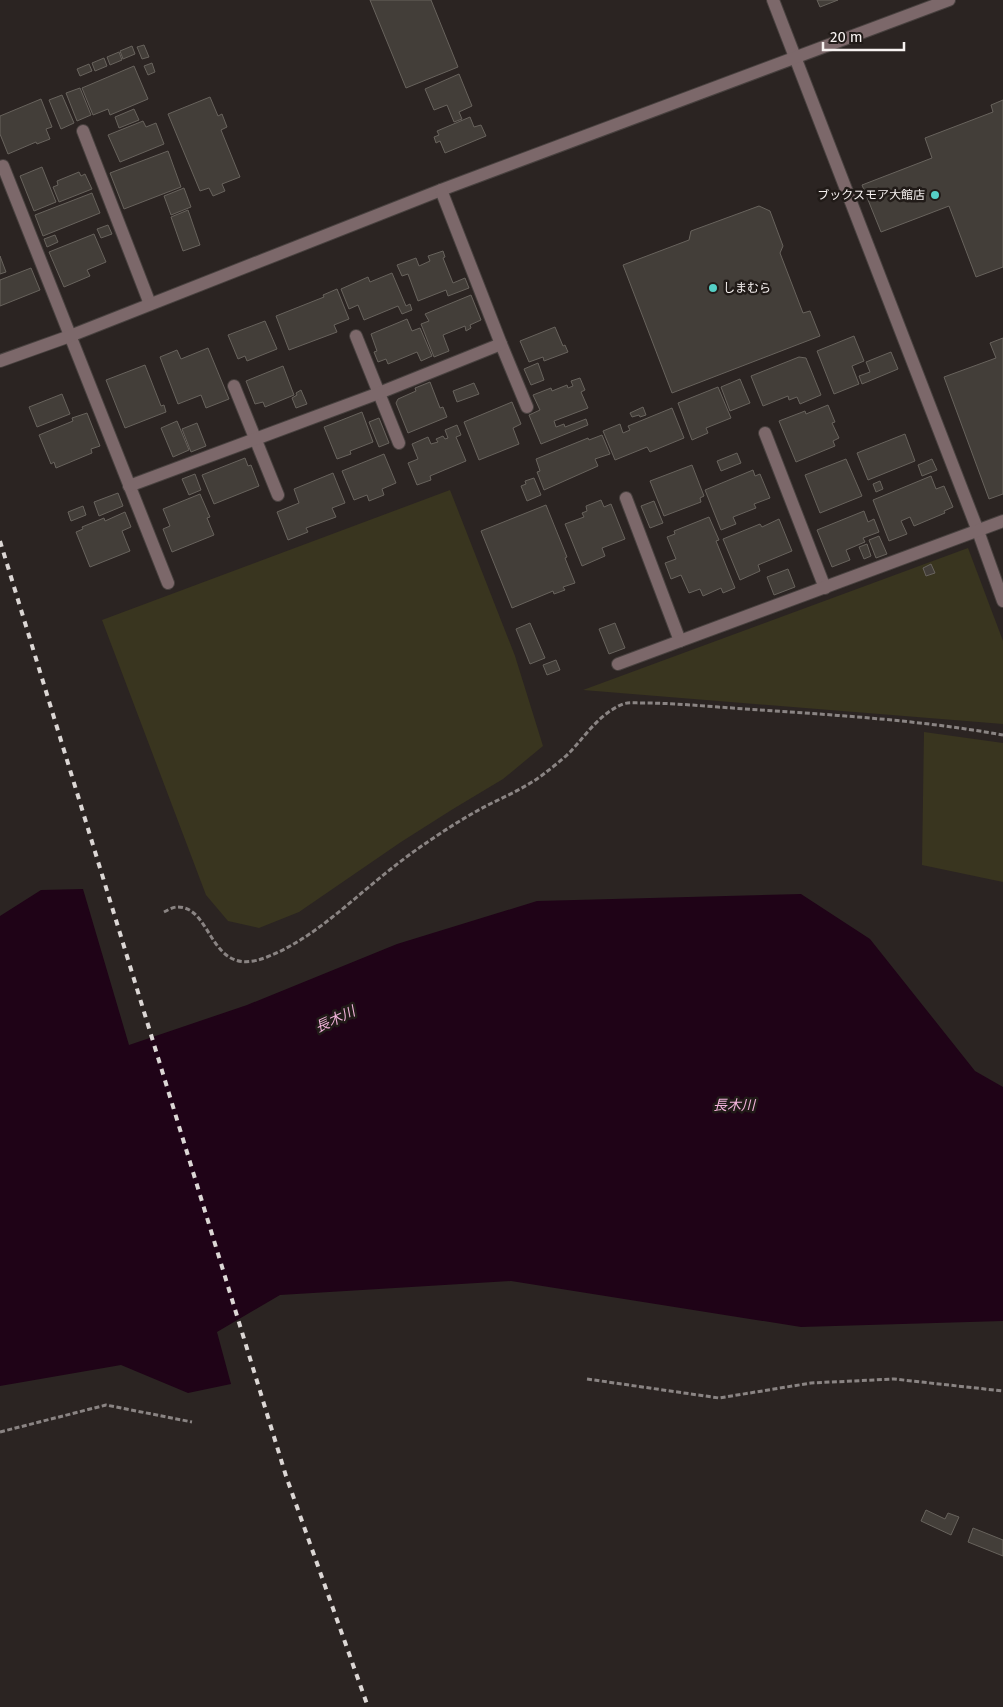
<svg xmlns="http://www.w3.org/2000/svg" width="1003" height="1707" font-family="'Fira Sans','Noto Sans JP',sans-serif">
<rect width="100%" height="100%" fill="#2b2422"/>
<g fill="#39351f">
<polygon points="450,490 515,656 543,746 503,779 453,809 401,842 299,912 259,928 228,921 206,895 102,620"/>
<polygon points="968,548 1003,641 1003,724 583,690"/>
<polygon points="924,732 1003,743 1003,882 922,865"/>
</g>
<polygon fill="#1f0317" points="83,889 129,1045 247,1005 397,944 537,901 801,894 870,939 975,1071 1003,1087 1003,1321 801,1327 511,1281 280,1295 217,1332 231,1384 188,1393 121,1365 0,1386 0,916 41,890"/>
<g fill="#433e39" stroke="#68635d">
<polygon points="370,0 431,0 458,67 406,88"/>
<polygon points="817,0 838,0 820,7"/>
<polygon points="144,45 149,57 142,59 137,47"/>
<polygon points="132,46 135,54 123,59 120,51"/>
<polygon points="119,52 122,60 110,65 107,57"/>
<polygon points="104,58 107,66 95,71 92,63"/>
<polygon points="152,63 155,72 148,75 144,66"/>
<polygon points="89,64 92,71 80,76 77,69"/>
<polygon points="134,66 148,99 110,115 108,109 93,115 82,88"/>
<polygon points="459,74 472,106 459,112 462,119 454,122 447,105 434,110 425,89"/>
<polygon points="80,88 91,115 77,121 66,93"/>
<polygon points="62,95 74,123 61,129 49,100"/>
<polygon points="210,97 218,116 222,114 227,127 221,130 240,177 222,184 225,191 213,196 209,188 200,191 168,114"/>
<polygon points="41,99 52,127 46,129 50,139 37,144 36,142 8,154 0,134 0,116"/>
<polygon points="1003,100 1003,267 976,277 949,206 881,232 862,185 932,158 925,138 993,112 991,105"/>
<polygon points="134,109 139,120 119,128 115,117"/>
<polygon points="470,117 474,127 481,125 486,136 445,153 440,141 436,143 434,137 439,135 437,131"/>
<polygon points="143,121 146,127 156,123 164,144 120,162 108,135"/>
<polygon points="168,151 181,187 124,209 110,173"/>
<polygon points="42,167 56,202 34,211 20,176"/>
<polygon points="79,172 81,176 85,174 92,189 59,202 53,187 58,185 57,181"/>
<polygon points="184,188 191,207 171,215 164,196"/>
<polygon points="92,193 100,213 43,236 35,215"/>
<polygon points="759,206 770,211 783,246 780,253 803,313 810,311 820,336 672,393 623,265 689,240 691,231"/>
<polygon points="188,210 200,245 183,251 171,217"/>
<polygon points="108,225 112,234 101,238 97,229"/>
<polygon points="94,234 106,262 87,270 90,276 64,287 49,252"/>
<polygon points="55,235 58,242 47,247 44,239"/>
<polygon points="443,251 445,257 443,258 453,283 465,278 469,288 448,296 446,290 418,301 408,274 402,276 397,265 416,258 419,266 430,261 428,256"/>
<polygon points="0,256 6,272 0,274"/>
<polygon points="31,268 40,290 0,306 0,280"/>
<polygon points="392,273 406,306 410,304 412,310 402,314 398,306 364,320 358,305 349,309 341,289 368,277 370,282"/>
<polygon points="337,289 349,319 334,325 337,332 289,350 276,316 324,297 323,295"/>
<polygon points="471,295 481,320 470,325 471,328 466,331 465,326 443,335 449,351 434,357 421,324 429,321 425,314"/>
<polygon points="407,319 412,331 420,328 432,356 421,361 417,352 388,364 386,359 378,362 374,352 377,351 371,334"/>
<polygon points="265,321 277,349 247,361 245,356 238,359 228,335"/>
<polygon points="555,327 563,346 565,345 568,352 544,361 543,357 529,362 520,341"/>
<polygon points="854,336 864,361 852,366 859,384 834,394 817,351"/>
<polygon points="1003,338 1003,494 989,499 944,377 996,358 990,343"/>
<polygon points="208,348 229,399 206,408 201,395 178,404 160,357 177,350 181,359"/>
<polygon points="891,352 898,369 862,384 859,376 870,372 866,362"/>
<polygon points="799,357 806,358 821,395 800,404 797,397 789,400 788,396 763,406 751,376"/>
<polygon points="538,363 544,380 531,385 524,369"/>
<polygon points="145,365 161,406 164,405 166,412 125,428 106,380"/>
<polygon points="283,366 294,395 265,407 263,402 255,404 246,381"/>
<polygon points="580,378 585,390 581,392 588,408 554,421 556,427 564,424 565,427 586,419 588,425 541,444 529,415 540,410 533,395 551,388 552,391 567,385 568,388 573,386 571,381"/>
<polygon points="740,379 750,403 730,411 721,387"/>
<polygon points="430,382 440,408 443,407 447,417 408,433 396,403 398,399 416,391 415,388"/>
<polygon points="474,383 479,394 457,402 453,391"/>
<polygon points="718,387 731,418 706,428 708,433 692,440 678,403"/>
<polygon points="301,390 307,404 296,408 292,398 297,395 296,393"/>
<polygon points="62,394 70,414 37,427 29,407"/>
<polygon points="512,402 521,424 513,428 519,444 479,460 464,422"/>
<polygon points="828,405 835,422 832,423 839,438 833,441 835,446 796,462 779,421 805,411 806,414"/>
<polygon points="643,407 646,415 640,417 639,415 632,417 630,413"/>
<polygon points="672,408 684,438 650,452 647,447 615,460 603,431 620,424 623,433 630,430 628,426"/>
<polygon points="362,412 373,442 350,451 351,454 337,459 324,427"/>
<polygon points="87,413 100,446 91,449 92,453 56,468 54,462 51,464 39,435 73,421 72,418"/>
<polygon points="379,418 389,443 379,447 369,422"/>
<polygon points="177,421 189,450 173,457 161,428"/>
<polygon points="197,423 206,446 191,452 182,429"/>
<polygon points="457,425 461,435 456,437 466,461 430,476 431,480 417,485 408,463 418,459 412,444 428,437 431,444 438,442 436,439 443,436 445,439 448,438 445,430"/>
<polygon points="905,434 915,461 868,480 857,453"/>
<polygon points="602,435 610,454 595,459 598,466 544,490 537,472 540,471 536,459 588,438 589,440"/>
<polygon points="737,453 741,463 721,471 717,461"/>
<polygon points="384,454 396,483 382,489 384,495 369,501 367,495 354,500 342,471"/>
<polygon points="245,458 248,466 251,465 259,486 214,504 202,475"/>
<polygon points="846,459 862,496 820,513 805,475"/>
<polygon points="932,459 937,470 922,476 918,465"/>
<polygon points="692,465 704,496 700,498 701,502 664,516 650,481"/>
<polygon points="753,470 755,476 760,474 770,498 754,504 756,508 733,517 736,524 721,530 705,490"/>
<polygon points="333,473 345,503 332,508 336,517 306,528 308,532 288,540 277,512 299,503 294,489"/>
<polygon points="195,474 201,490 189,495 182,479"/>
<polygon points="931,476 936,489 944,486 953,507 944,511 945,513 914,526 910,517 901,521 907,534 889,541 873,500"/>
<polygon points="534,478 541,495 527,501 521,486 526,484 525,481"/>
<polygon points="880,481 883,489 876,492 873,484"/>
<polygon points="118,493 123,506 99,516 94,502"/>
<polygon points="200,494 210,517 207,518 214,535 172,552 163,529 170,526 163,509"/>
<polygon points="601,500 604,507 611,504 625,539 602,548 605,556 582,566 565,524 584,517 582,513 587,511 586,506"/>
<polygon points="654,501 663,523 650,528 641,506"/>
<polygon points="546,505 567,557 565,558 575,583 563,587 565,590 554,594 553,591 512,608 481,531"/>
<polygon points="83,506 86,515 71,521 68,512"/>
<polygon points="864,511 868,522 874,519 879,532 863,538 865,542 846,550 850,560 832,567 817,530"/>
<polygon points="125,512 131,527 122,531 130,551 90,567 76,532 83,529 82,527 104,518 105,521"/>
<polygon points="709,517 719,540 716,541 735,588 723,593 721,588 703,596 700,589 689,593 681,575 671,579 665,563 676,559 667,537 675,534 674,531"/>
<polygon points="779,519 792,551 758,565 760,571 740,580 723,539 760,524 762,527"/>
<polygon points="879,536 887,554 876,558 869,540"/>
<polygon points="867,544 871,556 864,559 859,547"/>
<polygon points="931,564 935,573 926,576 923,568"/>
<polygon points="788,569 795,587 774,595 767,577"/>
<polygon points="530,623 545,658 530,664 516,629"/>
<polygon points="615,623 625,648 609,654 599,629"/>
<polygon points="556,660 560,670 547,675 543,665"/>
<polygon points="926,1510 945,1519 948,1513 959,1517 951,1535 921,1521"/>
<polygon points="973,1528 1003,1540 1003,1556 968,1542"/>
</g>
<g fill="none" stroke-linecap="round" stroke-linejoin="round">
<defs>
<g id="minor">
<polyline points="773,0 978,531 1003,601"/>
<polyline points="83,131 150,304"/>
<polyline points="3,166 168,583"/>
<polyline points="356,336 399,443"/>
<polyline points="501,344 527,407"/>
<polyline points="0,361 70,336 441,190 949,0"/>
<polyline points="234,386 278,495"/>
<polyline points="765,433 825,588"/>
<polyline points="129,486 379,393 501,344 441,190"/>
<polyline points="626,498 680,641"/>
<polyline points="618,664 1003,521"/>
</g>
</defs>
<use href="#minor" stroke="#48413f" stroke-width="14"/>
<g stroke="#8a8483" stroke-width="3" stroke-dasharray="5 2.5" stroke-linecap="butt">
<path d="M164,912C168,910 173,907 177,907C214,906 208,981 267,957C308,941 342,909 376,881C393,867 411,853 429,841C448,828 467,816 486,806C506,796 527,787 545,773C553,767 563,759 570,752C587,734 599,714 623,704C629,702 635,703 642,703C667,703 692,705 718,707C813,714 909,718 1003,735"/>
<polyline points="587,1379 719,1398 811,1383 894,1379 1003,1391"/>
<polyline points="0,1432 106,1405 192,1422"/>
</g>
<use href="#minor" stroke="#7c686a" stroke-width="12"/>
<polyline stroke="#dcd7d5" stroke-width="4" stroke-dasharray="6 6" stroke-linecap="butt" points="0,541 286,1476 368,1707"/>
</g>
<g fill="#55cec5" stroke="#211b18" stroke-width="2">
<circle cx="935" cy="195" r="5"/>
<circle cx="713" cy="288" r="5"/>
</g>
<g text-anchor="middle" stroke-width="5" stroke-linejoin="round" paint-order="stroke">
<g font-size="12" fill="#f7f2f1" stroke="#211b18" text-anchor="end">
<text x="925" y="199">ブックスモア大館店</text>
<text x="723" y="292" text-anchor="start">しまむら</text>
</g>
<g font-size="14" font-style="italic" fill="#f2b3db" stroke="#211b18">
<text transform="translate(335 1019) rotate(-25)" y="5">長木川</text>
<text x="734" y="1110">長木川</text>
</g>
</g>
<path d="M823 42v8h81v-8" fill="none" stroke="#f7f2f1" stroke-width="2.5"/>
<text x="830" y="42" font-size="15" fill="#f7f2f1" stroke="#211b18" stroke-width="4" paint-order="stroke">20 m</text>
</svg>
